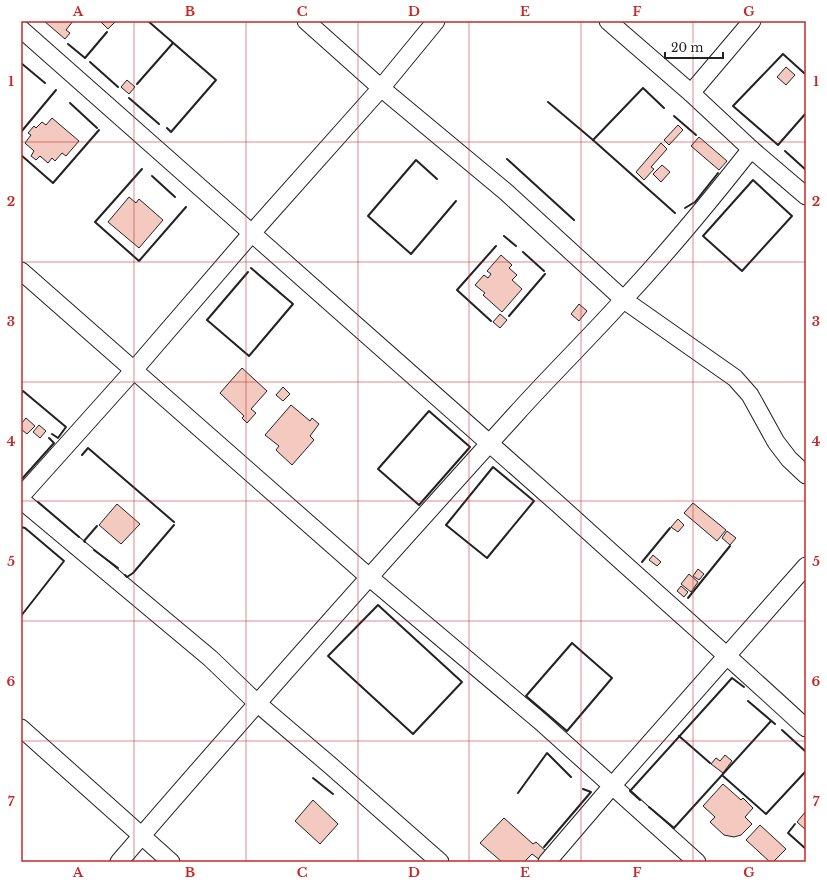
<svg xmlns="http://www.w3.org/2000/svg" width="827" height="883" font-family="'Libre Baskerville',serif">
<rect width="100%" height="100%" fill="#fff"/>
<g fill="#f3c9c0" stroke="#222">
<polygon points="44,21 73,21 66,30 70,33 65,39"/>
<polygon points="102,21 114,21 115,22 108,29 101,22"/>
<polygon points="786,67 795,75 786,85 777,77"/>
<polygon points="127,80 135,87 129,94 121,87"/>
<polygon points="52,118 79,141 66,156 62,153 55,161 52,158 48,163 40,156 36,160 31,156 34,151 25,143 31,135 28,133 34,126 36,128 42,122 46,125"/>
<polygon points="678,125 683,130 669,145 664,140"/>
<polygon points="699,137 727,161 719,170 691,146"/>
<polygon points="661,143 667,149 651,167 654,169 644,180 636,172"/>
<polygon points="662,165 670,172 661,182 653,174"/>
<polygon points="129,197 136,203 139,199 163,220 139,248 108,222"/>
<polygon points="501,255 512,265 509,268 517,275 512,280 522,289 502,312 483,295 485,293 475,285 484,275 488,278 491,274 487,271"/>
<polygon points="579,304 587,311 579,321 571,314"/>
<polygon points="500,314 507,320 500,328 493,322"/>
<polygon points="242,368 267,391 251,409 256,413 247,423 242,418 244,416 220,393"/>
<polygon points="283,387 290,394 283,401 276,395"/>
<polygon points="291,405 310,421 312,418 319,424 310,436 314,440 292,465 276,450 279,446 265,435"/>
<polygon points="26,418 35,426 27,434 21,429 21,424"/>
<polygon points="39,425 46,431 40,438 33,432"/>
<polygon points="693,503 726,530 717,541 684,513"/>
<polygon points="117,504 140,524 121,544 99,525"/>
<polygon points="678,519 684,525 678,532 671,527"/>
<polygon points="727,531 736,538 730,545 722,538"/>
<polygon points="653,555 661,562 657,566 649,560"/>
<polygon points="698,569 704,574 699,580 693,576"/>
<polygon points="689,574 698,582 691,592 681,584"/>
<polygon points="681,586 688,592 684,597 677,591"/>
<polygon points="725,755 732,761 723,773 711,764 716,758 720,761"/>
<polygon points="723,784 741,800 743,798 753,808 745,817 752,824 741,835 734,837 724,835 710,822 715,817 703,806"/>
<polygon points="313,800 338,824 320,844 295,821"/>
<polygon points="806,811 806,830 797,822"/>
<polygon points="504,818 533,844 536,842 547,852 540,860 532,854 524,862 502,862 480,843"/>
<polygon points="760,825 786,849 773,862 770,862 746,840"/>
</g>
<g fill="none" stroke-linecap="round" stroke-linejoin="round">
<defs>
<g id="street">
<polyline points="306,21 381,88 506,192 624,300 735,378 750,395 776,442 789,459 806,475"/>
<polyline points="608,21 691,93 751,149 806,196"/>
<path d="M21,29L558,504C640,579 724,652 806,728"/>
<polyline points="691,93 752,21"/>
<polyline points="21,271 369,577 540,721 697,862"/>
<polyline points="21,496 133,371 251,234 381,88 436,21"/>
<polyline points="21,500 210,658 257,703 331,766 440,862"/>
<polyline points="21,728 171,862"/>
<path d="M119,862C249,711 382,562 516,414C551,375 589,338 624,299C669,251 710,201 751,149"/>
<polyline points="547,862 612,786 806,566"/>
</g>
</defs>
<use href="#street" stroke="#222" stroke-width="19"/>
<use href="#street" stroke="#fff" stroke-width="17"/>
<g stroke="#222" stroke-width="2">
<polyline points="148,21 216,80 171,132 167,128"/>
<polyline points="68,44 85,58 107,32"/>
<polyline points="90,62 118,87"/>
<polyline points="21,63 45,83"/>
<polyline points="804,73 783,54 733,106 778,145 806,113"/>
<polyline points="137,84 173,43"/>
<polyline points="129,98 159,124"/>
<polyline points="548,102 593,140"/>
<polyline points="70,103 97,128"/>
<polyline points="664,108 643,88 593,140 675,213"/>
<polyline points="674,116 696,135"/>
<polyline points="21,132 56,90"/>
<polyline points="785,151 806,170"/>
<polyline points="21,155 53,183 99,130"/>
<polyline points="507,159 574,220"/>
<polyline points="142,169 95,222 139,261 186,207"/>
<polyline points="152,176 175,197"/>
<polyline points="437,179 416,160 368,216 411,254 456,201"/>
<polygon points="753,180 792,216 742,271 703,236"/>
<polyline points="685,208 695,202 718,173"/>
<polyline points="504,236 516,246"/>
<polyline points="523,252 544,271"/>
<polyline points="248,272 207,320 249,356 293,304 251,268"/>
<polyline points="509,316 545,274"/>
<polyline points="491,321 457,290 496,246"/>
<polyline points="21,393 23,391 66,427 58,438 52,434"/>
<polygon points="429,411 470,447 419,505 378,469"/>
<polyline points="82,455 88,448 174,522"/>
<polygon points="493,467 534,501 487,558 446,525"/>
<polyline points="21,480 54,443 49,438"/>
<polyline points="38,502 79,537"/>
<polyline points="21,527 25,528 64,561 21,616"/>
<polyline points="85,542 84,541 97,526"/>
<polyline points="94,550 118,568"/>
<polyline points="642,562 670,528"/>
<polyline points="125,575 127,577 133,573 174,525"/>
<polyline points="688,598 730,546"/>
<polygon points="378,605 462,682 413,734 328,656"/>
<polygon points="572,643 612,678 567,731 526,696"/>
<polyline points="748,701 775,724"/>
<polyline points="782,730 806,752"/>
<polyline points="679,736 710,763"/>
<polyline points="723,776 766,814 806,771"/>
<polyline points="313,778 333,794"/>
<polyline points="518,793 547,753 571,777"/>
<polyline points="640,800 630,791 732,678 744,687"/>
<polyline points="649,807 674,828 771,721"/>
<polyline points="795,824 788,833 806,849"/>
<polyline points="544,847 591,792 583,789"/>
</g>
</g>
<path fill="none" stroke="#c62828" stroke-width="1" stroke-opacity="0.55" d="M134,21V862M246,21V862M358,21V862M469,21V862M581,21V862M693,21V862M21,142H806M21,262H806M21,382H806M21,501H806M21,621H806M21,741H806"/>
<rect width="827" height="883" fill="none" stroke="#ffffff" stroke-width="44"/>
<path d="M665 52v6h58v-6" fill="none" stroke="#222222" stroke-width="2"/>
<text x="671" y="52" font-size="12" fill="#222222" stroke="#ffffff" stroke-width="3" paint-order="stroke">20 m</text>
<rect x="22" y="22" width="783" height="839" fill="none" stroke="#c62828" stroke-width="1.5"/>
<g font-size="13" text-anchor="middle" font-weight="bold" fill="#c62828">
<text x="78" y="16">A</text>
<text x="190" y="16">B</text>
<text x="302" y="16">C</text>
<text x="414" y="16">D</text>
<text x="525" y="16">E</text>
<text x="637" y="16">F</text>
<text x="749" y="16">G</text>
<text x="11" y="86">1</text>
<text x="816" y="86">1</text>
<text x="11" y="206">2</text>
<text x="816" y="206">2</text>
<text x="11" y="326">3</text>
<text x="816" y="326">3</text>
<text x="11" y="446">4</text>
<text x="816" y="446">4</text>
<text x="11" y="566">5</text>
<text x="816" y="566">5</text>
<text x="11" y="686">6</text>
<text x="816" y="686">6</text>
<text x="11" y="806">7</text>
<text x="816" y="806">7</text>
<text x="78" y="877">A</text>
<text x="190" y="877">B</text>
<text x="302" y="877">C</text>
<text x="414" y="877">D</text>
<text x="525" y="877">E</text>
<text x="637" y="877">F</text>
<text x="749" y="877">G</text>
</g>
</svg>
